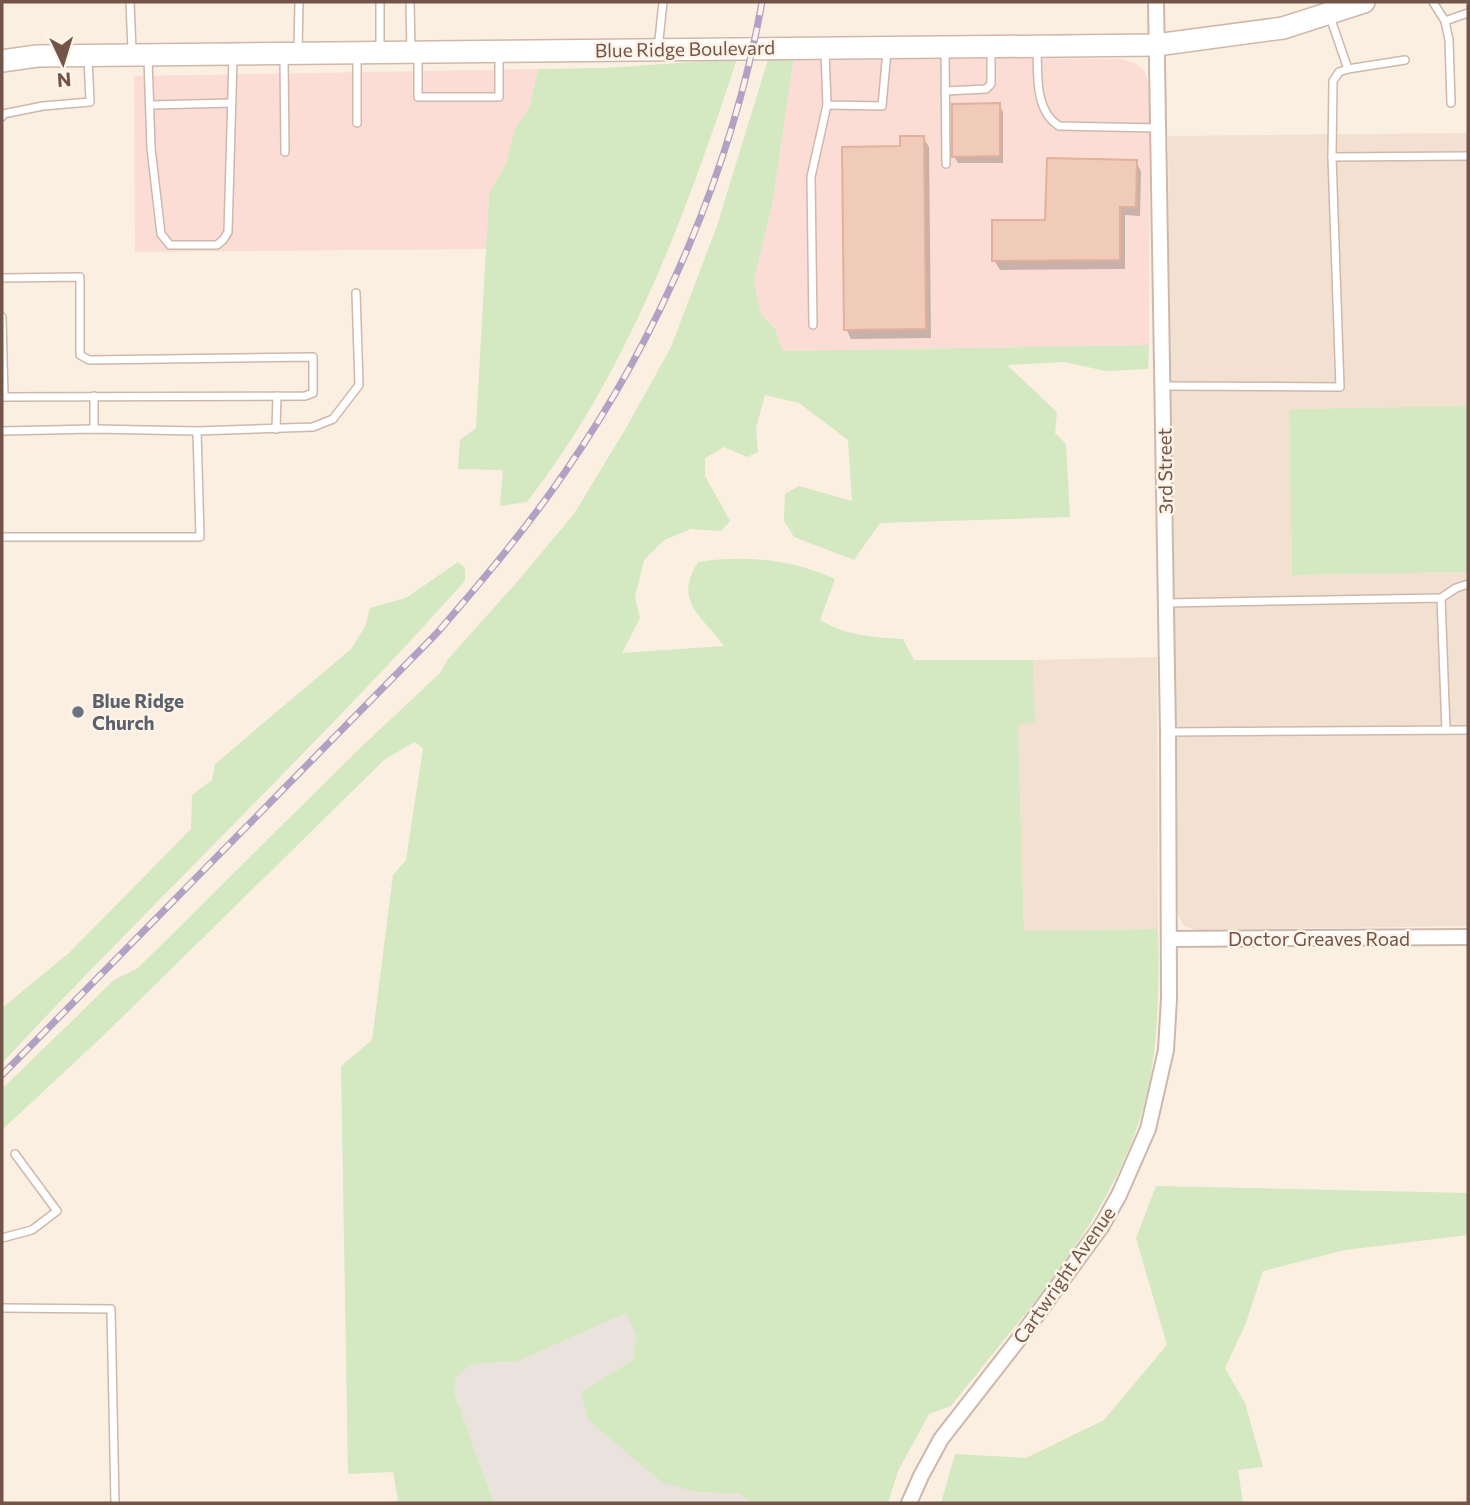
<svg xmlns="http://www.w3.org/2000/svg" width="1470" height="1505" font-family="Commissioner,sans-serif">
<rect width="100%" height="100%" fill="#fbefe2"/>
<g fill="#f2e0d0">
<polygon points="1468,133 1468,406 1289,409 1292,575 1468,572 1468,926 1196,930 1184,926 1178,915 1175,895 1168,136"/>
<polygon points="1157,657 1158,929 1024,931 1018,724 1035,722 1033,660"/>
</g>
<g fill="#fbddd6">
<polygon points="794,56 1121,59 1135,63 1143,69 1150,85 1149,345 782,351 775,328 761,314 754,280 772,206"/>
<polygon points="538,69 529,108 515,128 506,163 489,194 486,249 135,252 134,76"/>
</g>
<polygon fill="#eae2dd" points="626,1313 636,1335 633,1360 581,1392 697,1492 740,1494 751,1503 494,1503 454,1393 456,1377 471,1364 518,1361"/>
<g fill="#d4e8c1">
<path d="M769,56H794L772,206L754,280L761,314L775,328L782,351L1149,345L1148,369L1106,371L1064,362L1007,365L1057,412L1055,433L1066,444L1070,517L880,523L854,560L794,537L784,521L785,494L799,486L852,501L848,440L799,403L765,395L756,428L758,452L747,457L724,447L705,458V476L730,521L721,531L691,529L664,540L644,560L635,597L640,618L622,653L724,646C702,616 673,602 698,562C745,555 792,559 835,579L820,620C847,636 873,637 903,639L914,660H1033L1035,722L1018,725L1024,931L1158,929C1159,975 1159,1021 1152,1067C1132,1200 1030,1305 951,1406L929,1414L898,1471L888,1503H751L740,1494L697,1492L663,1483L588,1420L581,1392L633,1360L636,1335L626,1313L518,1361L471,1364L456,1377L454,1393L494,1503H394L398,1500L393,1472L348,1474L341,1066L372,1040L393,875L406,860L423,748L414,742L384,760L106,1033L2,1130V1089L114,980L138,968L359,749L440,673L448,659L517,582L574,514L626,428L671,347L717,226Z"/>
<path d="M737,59C686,214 628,372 527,502L500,506L503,470L458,469L460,440L476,428L489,194L506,163L515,128L529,108L538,69L605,68Z"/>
<polygon points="1468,406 1468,572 1292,575 1289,409"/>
<path d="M458,562L465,568V581C316,747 154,900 2,1063V1008L69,953L191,829L192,795L212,780L215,764L351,649L365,627L370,608L406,598Z"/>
<polygon points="1156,1186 1468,1193 1468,1235 1345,1250 1263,1271 1246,1323 1225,1368 1245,1403 1263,1467 1238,1470 1243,1503 941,1503 955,1454 1026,1458 1104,1420 1167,1345 1136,1238"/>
</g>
<g fill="#0003">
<polygon points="999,105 1003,112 1003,163 958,163 954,156"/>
<polygon points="923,137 929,147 931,338 851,339 846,329 902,148"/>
<polygon points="1136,162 1141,171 1140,216 1125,215 1125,269 1000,270 994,260"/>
</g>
<g fill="#f0cbba" stroke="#e2b09b" stroke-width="2">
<polygon points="1000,103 1000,156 952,157 952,104"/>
<polygon points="900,136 924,136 926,329 844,330 842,147 900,146"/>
<polygon points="1047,158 1137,160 1136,207 1120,207 1120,260 992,261 992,220 1045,220"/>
</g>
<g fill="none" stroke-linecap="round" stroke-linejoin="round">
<defs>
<g id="service">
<polyline points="130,2 132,51"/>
<polyline points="410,2 411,51"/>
<polyline points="1433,2 1445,21"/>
<polyline points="1330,17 1348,69"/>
<path d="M1037,47C1038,74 1034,110 1059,126L1158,128"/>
<polyline points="658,49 663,2"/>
<polyline points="298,50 299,2"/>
<polyline points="945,50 946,164"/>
<polyline points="825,51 827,105 882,106 887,51"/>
<polyline points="380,52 380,2"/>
<polyline points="418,56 418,97 499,97 499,55"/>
<polyline points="148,58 151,148 161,234 170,245 217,245 223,240 228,232 233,58"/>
<polyline points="284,58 285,152"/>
<polyline points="945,91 986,89 991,84 991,50"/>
<polyline points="1451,103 1449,40 1445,21 1468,13"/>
<polyline points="150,105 232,103"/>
<polyline points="2,117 3,114 43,106 90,102 88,57"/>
<polyline points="357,123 357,57"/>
<polyline points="1332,157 1468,156"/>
<polyline points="2,278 80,277 80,355 89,360 313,357 313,393 305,396 4,397 2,317"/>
<polyline points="813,325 811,177 827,105"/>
<polyline points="1163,386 1340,387 1332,157 1333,81 1339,72 1348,69 1405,60"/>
<polyline points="94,396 94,429"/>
<polyline points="276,429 277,396"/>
<polyline points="2,431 94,429 197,431 313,427 333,419 359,385 356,293"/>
<polyline points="2,537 200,537 197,431"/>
<polyline points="1441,598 1456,588 1468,584"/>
<polyline points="1166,603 1441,598 1446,730"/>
<polyline points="1168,732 1468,730"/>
<polyline points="2,1238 32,1230 57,1211 15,1154"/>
<polyline points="2,1308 111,1309 115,1503"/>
</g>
<g id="minor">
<polyline points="1169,939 1468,937"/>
<polyline points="909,1503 921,1476 941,1439 1022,1335 1101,1227 1119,1195 1148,1129 1166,1050 1169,999 1168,732 1156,2"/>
</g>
<polyline id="secondary" points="2,61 37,56 1156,45 1283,28 1364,2"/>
</defs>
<use href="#service" stroke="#ceb8ac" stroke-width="10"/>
<use href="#minor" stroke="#ceb8ac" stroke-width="18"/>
<use href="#secondary" stroke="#d1b7a9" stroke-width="24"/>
<use href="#service" stroke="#fff" stroke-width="7"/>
<use href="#minor" stroke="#fff" stroke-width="14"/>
<use href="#secondary" stroke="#fff" stroke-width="21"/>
<defs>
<path id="rail" d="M2,1075L437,633C482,581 526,529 565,472C660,335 733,166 762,2"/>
</defs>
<use href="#rail" stroke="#b1a1c3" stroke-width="7"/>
<use href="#rail" stroke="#fef3e7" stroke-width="4.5" stroke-dasharray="13" stroke-linecap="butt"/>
</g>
<circle fill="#6b7280" stroke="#fef3e7" stroke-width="2.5" cx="78" cy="712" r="7"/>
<g text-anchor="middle" stroke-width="5" stroke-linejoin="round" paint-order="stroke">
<g font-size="19" fill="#725449" stroke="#fef3e7">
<text transform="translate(685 49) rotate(-1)" y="7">Blue Ridge Boulevard</text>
<text transform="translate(1165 471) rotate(-91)" y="7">3rd Street</text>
<text x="1319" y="946">Doctor Greaves Road</text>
<text transform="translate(1064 1275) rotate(-55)" y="7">Cartwright Avenue</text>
</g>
<g font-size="19" font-weight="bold" fill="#5b616d" stroke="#fef3e7" text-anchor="start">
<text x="92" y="708">Blue Ridge<tspan x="92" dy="22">Church</tspan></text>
</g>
</g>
<rect width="1470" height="1505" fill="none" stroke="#725449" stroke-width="7"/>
<g transform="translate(63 63) rotate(176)" stroke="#fef3e7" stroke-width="5" paint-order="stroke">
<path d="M0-5L12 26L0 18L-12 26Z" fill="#725449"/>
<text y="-10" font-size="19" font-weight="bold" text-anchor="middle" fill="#725449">N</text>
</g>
</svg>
